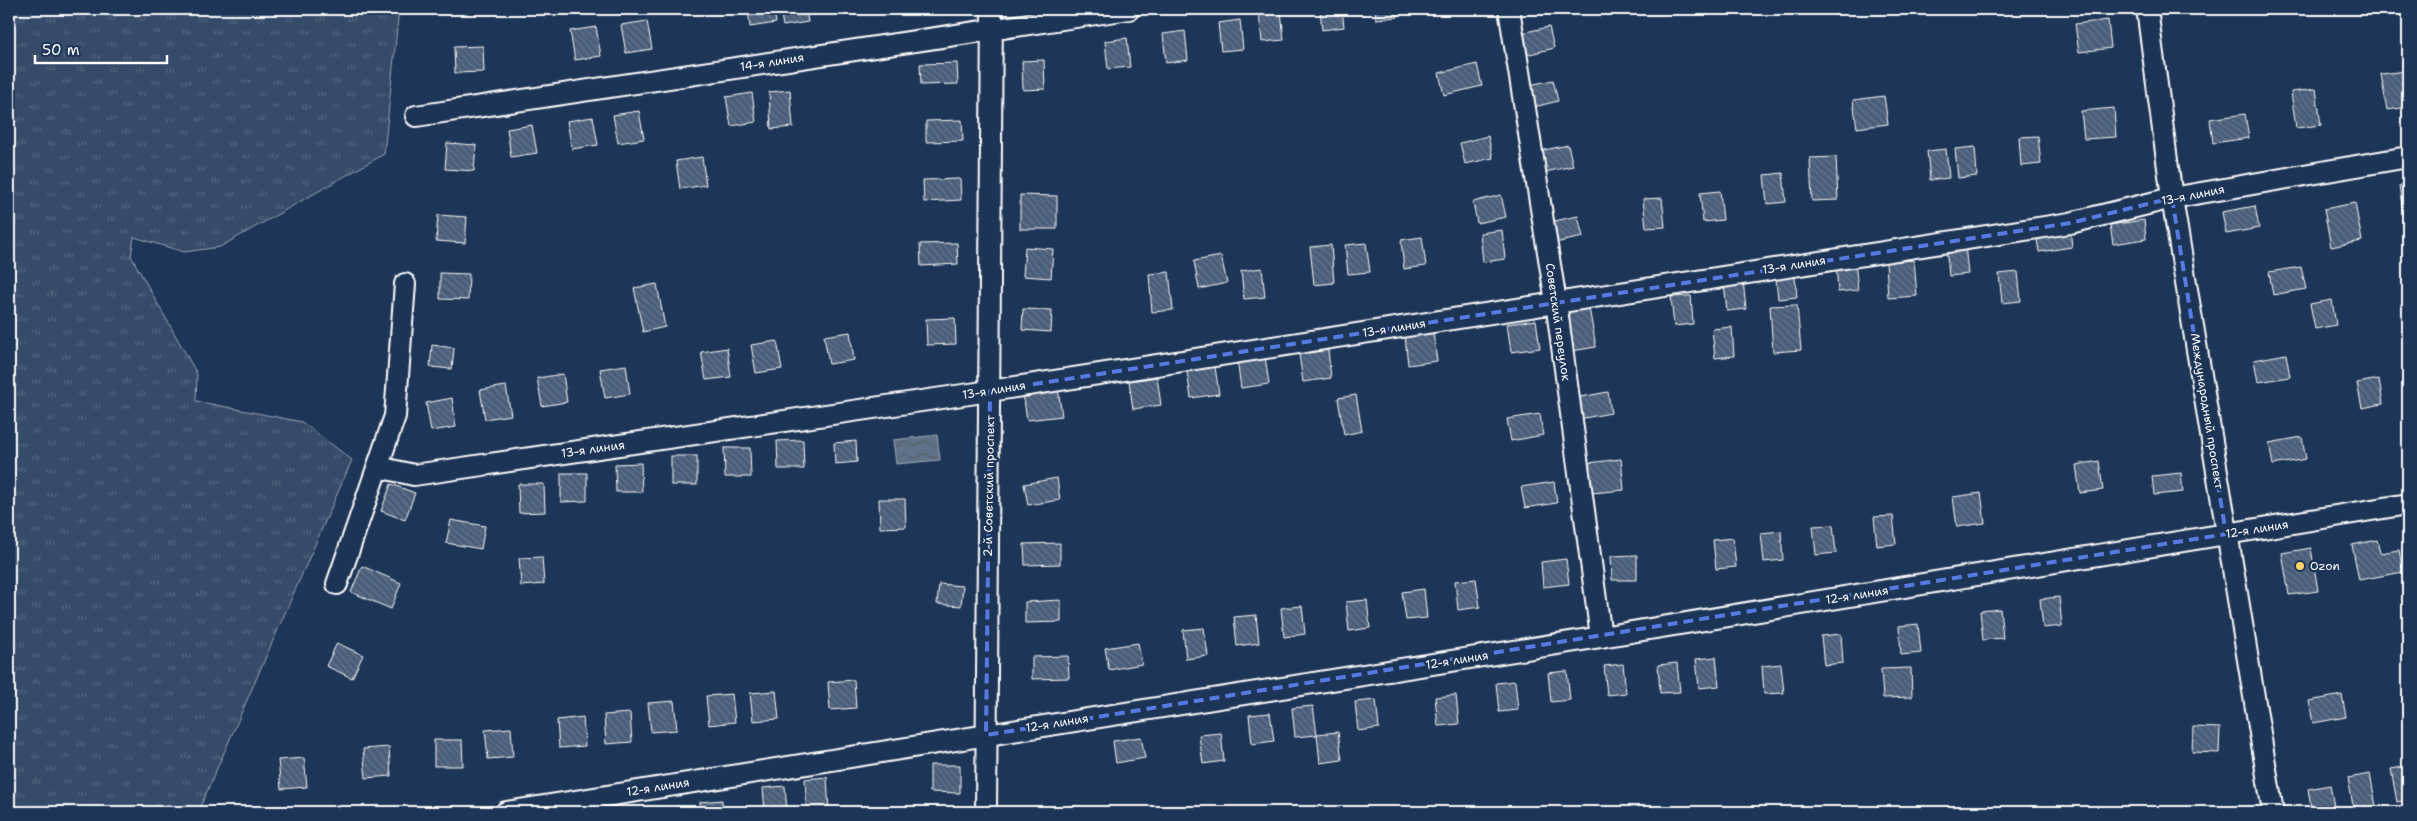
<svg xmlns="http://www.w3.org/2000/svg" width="2417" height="821" font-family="'Shantell Sans',sans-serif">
<defs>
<pattern id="grass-tufts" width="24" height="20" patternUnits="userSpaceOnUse" patternTransform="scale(1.25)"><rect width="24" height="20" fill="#364b69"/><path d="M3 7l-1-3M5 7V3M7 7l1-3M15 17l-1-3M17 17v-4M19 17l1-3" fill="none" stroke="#546680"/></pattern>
<pattern id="water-waves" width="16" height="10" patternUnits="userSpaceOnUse" patternTransform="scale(1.25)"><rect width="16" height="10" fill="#617289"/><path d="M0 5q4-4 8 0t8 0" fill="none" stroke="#555d67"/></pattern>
<pattern id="building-back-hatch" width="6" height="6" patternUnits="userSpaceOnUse" patternTransform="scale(1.25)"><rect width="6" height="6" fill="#4a5d79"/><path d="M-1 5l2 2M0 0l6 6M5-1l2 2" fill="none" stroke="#65758d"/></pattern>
</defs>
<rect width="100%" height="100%" fill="#1d3557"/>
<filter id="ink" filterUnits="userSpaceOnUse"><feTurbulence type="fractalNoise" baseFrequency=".02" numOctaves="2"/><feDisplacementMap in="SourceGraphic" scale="10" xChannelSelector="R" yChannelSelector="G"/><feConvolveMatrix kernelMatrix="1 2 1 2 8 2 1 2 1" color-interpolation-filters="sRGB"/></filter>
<g filter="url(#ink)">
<polygon fill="url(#grass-tufts)" stroke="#9aa5b4" points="9,9 399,9 384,154 220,247 184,252 134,237 131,256 197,374 196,401 302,422 352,460 198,812 9,812"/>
<polygon fill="url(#water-waves)" stroke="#a0aab8" points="937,435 940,460 896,464 893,440"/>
<g fill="url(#building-back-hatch)" stroke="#fff">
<polygon points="748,9 774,9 776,23 750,27"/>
<polygon points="780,9 806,9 808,22 783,26"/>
<polygon points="1320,9 1342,9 1344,27 1322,30"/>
<polygon points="1375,9 1397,9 1398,17 1376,19"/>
<polygon points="2195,9 2219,9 2196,12"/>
<polygon points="1281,11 1284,40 1262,42 1259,14"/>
<polygon points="1240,20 1243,49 1221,51 1218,23"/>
<polygon points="2108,20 2111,48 2079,52 2075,24"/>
<polygon points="647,21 652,49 626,53 621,25"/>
<polygon points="596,27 601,56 575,60 570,31"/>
<polygon points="1549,27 1554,48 1526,55 1521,33"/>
<polygon points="1185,31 1188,60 1166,63 1163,34"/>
<polygon points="1127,38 1130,67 1108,69 1105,41"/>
<polygon points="483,46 484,72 455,73 454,47"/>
<polygon points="1044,60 1045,89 1023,90 1022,61"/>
<polygon points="957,63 958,84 921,85 920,64"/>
<polygon points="1477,64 1482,86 1444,95 1439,73"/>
<polygon points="2406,71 2408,107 2387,110 2381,74"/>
<polygon points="1553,80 1558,101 1530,108 1525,86"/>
<polygon points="2316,89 2321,125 2296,128 2291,92"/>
<polygon points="790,90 793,127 771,129 769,92"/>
<polygon points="752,93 756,122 731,126 726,97"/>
<polygon points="1884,96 1888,124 1857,128 1853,100"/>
<polygon points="2114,108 2116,137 2084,139 2081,111"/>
<polygon points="639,111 644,139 618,143 613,115"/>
<polygon points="2245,114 2249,138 2213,143 2210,119"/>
<polygon points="593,117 598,145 572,149 567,121"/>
<polygon points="962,120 963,141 926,142 926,121"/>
<polygon points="532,125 537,153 511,157 507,129"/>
<polygon points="1488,136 1493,158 1465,164 1460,143"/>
<polygon points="2038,136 2041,164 2021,166 2019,137"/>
<polygon points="447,143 476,145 474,171 445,169"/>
<polygon points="1568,145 1573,166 1545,172 1540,151"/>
<polygon points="1975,147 1977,176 1958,178 1955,149"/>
<polygon points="1946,149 1949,178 1930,180 1927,151"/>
<polygon points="702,157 706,185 680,189 676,161"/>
<polygon points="1836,157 1838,200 1812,201 1810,158"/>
<polygon points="1783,173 1786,202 1767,204 1764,175"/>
<polygon points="960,179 961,200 924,202 923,180"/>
<polygon points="2408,184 2408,210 2403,211 2399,186"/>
<polygon points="1720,191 1723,220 1703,222 1700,193"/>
<polygon points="1020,195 1057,196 1057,229 1020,229"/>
<polygon points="1501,195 1506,217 1477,223 1473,202"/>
<polygon points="1662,198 1665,227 1646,228 1643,199"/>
<polygon points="2355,203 2362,241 2331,247 2324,209"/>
<polygon points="2255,206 2259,228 2226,234 2222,212"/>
<polygon points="438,215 467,217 465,243 436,241"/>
<polygon points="1578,216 1583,237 1555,243 1550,222"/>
<polygon points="2144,220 2146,239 2113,244 2110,225"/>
<polygon points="2070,228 2072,247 2039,252 2036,232"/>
<polygon points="1502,230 1505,259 1483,262 1480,233"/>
<polygon points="1422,237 1426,266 1404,269 1401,240"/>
<polygon points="957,243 958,264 921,266 920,244"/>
<polygon points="1366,243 1370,272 1348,274 1345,245"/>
<polygon points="1331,245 1334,283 1314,285 1310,247"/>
<polygon points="1965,245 1968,274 1949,276 1946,247"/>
<polygon points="1025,247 1053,249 1051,278 1023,276"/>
<polygon points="1221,256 1227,283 1199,289 1194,261"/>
<polygon points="1914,260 1917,296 1888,298 1886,262"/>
<polygon points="1855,261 1858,290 1838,292 1836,263"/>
<polygon points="2301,267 2306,289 2273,295 2269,272"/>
<polygon points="1262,268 1265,297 1244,299 1241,271"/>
<polygon points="1794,268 1797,297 1778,299 1775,270"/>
<polygon points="1169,272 1173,310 1152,312 1149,274"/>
<polygon points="2018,272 2021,301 2002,303 1999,274"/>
<polygon points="440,273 469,274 468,300 440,299"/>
<polygon points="1743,280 1746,309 1727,311 1724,282"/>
<polygon points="657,284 665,327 643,332 634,288"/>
<polygon points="1691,296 1693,324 1674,326 1671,297"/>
<polygon points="2332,300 2336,325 2315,329 2310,304"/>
<polygon points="1588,302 1596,347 1572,351 1564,306"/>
<polygon points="1797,305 1801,350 1773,352 1770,306"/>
<polygon points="1023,309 1052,310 1051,332 1022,330"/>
<polygon points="955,318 956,344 927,345 926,319"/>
<polygon points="1536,320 1540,348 1511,352 1507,324"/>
<polygon points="1732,327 1734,356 1715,358 1712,329"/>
<polygon points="850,332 854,360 829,364 824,336"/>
<polygon points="1433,333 1437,361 1408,365 1405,337"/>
<polygon points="777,341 782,369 756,373 751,345"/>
<polygon points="432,345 454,348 452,369 430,367"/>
<polygon points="727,348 731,377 706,380 701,352"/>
<polygon points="1328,350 1331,378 1303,382 1299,354"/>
<polygon points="2286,354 2290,377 2258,382 2254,360"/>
<polygon points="1265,356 1269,384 1241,388 1237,360"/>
<polygon points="626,365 630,394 605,398 600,369"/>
<polygon points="1215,367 1219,394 1191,398 1187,371"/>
<polygon points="563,374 567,402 542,406 537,378"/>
<polygon points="1157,377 1161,405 1133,409 1129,381"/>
<polygon points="2379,379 2383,404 2362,408 2357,383"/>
<polygon points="506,386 511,415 485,419 480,390"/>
<polygon points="1058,388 1062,416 1027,420 1023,393"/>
<polygon points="1608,392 1611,413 1579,419 1575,398"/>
<polygon points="1356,395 1362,431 1344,435 1338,398"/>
<polygon points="452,398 456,427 431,431 426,403"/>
<polygon points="2404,408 2408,408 2408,431"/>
<polygon points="1540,414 1543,435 1511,441 1507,419"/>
<polygon points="2302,437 2306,459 2273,465 2269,443"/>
<polygon points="803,440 804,469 778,469 777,441"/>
<polygon points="856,441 857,462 835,464 834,443"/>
<polygon points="724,448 750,448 751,477 725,477"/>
<rect x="671" y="456" width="26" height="29"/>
<polygon points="1621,459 1624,490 1592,493 1588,463"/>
<polygon points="2099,461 2103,490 2080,493 2076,465"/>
<polygon points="641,463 642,492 616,492 615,464"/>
<polygon points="561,473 587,473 587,501 561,502"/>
<polygon points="2181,473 2183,492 2154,495 2152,476"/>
<polygon points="1057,478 1060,500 1028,505 1024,484"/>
<polygon points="1554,482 1557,503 1525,508 1521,487"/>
<polygon points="391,484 415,493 405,520 381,511"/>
<polygon points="518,484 544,484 545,512 519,513"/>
<polygon points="1981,493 1985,523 1957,527 1953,497"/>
<polygon points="879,499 905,499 906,527 880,528"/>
<polygon points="1893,516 1896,544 1877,546 1874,517"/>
<polygon points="451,520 485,526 481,549 446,543"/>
<polygon points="1833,525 1836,553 1816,555 1813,526"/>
<polygon points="1781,531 1783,560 1764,562 1761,533"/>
<polygon points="1733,538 1736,567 1716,569 1713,540"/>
<polygon points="2377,540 2380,553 2399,550 2403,572 2359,580 2352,545"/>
<polygon points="1060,543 1060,564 1025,565 1024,544"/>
<polygon points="2311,548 2318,591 2289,595 2282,553"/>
<polygon points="1637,555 1637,580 1612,580 1611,556"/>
<polygon points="542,557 544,584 521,586 519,558"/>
<polygon points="1566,559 1569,584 1543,587 1541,562"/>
<polygon points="362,566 401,583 391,609 351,592"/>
<polygon points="1476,579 1480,607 1458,610 1455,581"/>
<polygon points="939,584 963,586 961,606 937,604"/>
<polygon points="1424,589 1427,618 1406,620 1402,592"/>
<polygon points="2059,597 2062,626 2043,628 2040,599"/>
<polygon points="1061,600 1061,622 1025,623 1025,602"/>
<polygon points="1367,600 1370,628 1349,631 1346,602"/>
<polygon points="1302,606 1305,634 1284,637 1281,608"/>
<polygon points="2000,609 2003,638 1983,640 1980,611"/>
<polygon points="1256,615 1259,643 1237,646 1234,617"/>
<polygon points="1918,624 1921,653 1901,655 1899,626"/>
<polygon points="1204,628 1208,656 1186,659 1183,630"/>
<polygon points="1841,634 1843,663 1824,665 1821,636"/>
<polygon points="337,643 363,655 352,678 326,666"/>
<polygon points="1138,643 1142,664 1109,670 1105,648"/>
<polygon points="1068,656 1069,678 1032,679 1032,657"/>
<polygon points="1716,657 1719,686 1699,688 1696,659"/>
<polygon points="1677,663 1680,692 1660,693 1658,665"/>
<polygon points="1623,664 1626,693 1607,695 1604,666"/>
<polygon points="1781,664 1784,693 1764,694 1762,666"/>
<polygon points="1911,668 1912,697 1883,698 1881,669"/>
<polygon points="1567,671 1570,700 1551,702 1548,673"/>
<polygon points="854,680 856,708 830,710 828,682"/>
<polygon points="1515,681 1518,710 1499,712 1496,683"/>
<polygon points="776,691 779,719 753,721 750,693"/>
<polygon points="732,694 735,722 709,725 706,696"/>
<polygon points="1456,695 1459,724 1438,726 1435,697"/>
<polygon points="2342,695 2346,717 2313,723 2309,701"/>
<polygon points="1376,700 1379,728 1358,731 1355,702"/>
<polygon points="674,701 677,730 651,732 648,703"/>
<polygon points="1313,706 1317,735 1295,737 1292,708"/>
<polygon points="630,713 632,742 606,744 604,715"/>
<polygon points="1270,713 1274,741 1252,744 1249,715"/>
<polygon points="583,717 585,746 559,748 557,720"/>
<polygon points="2193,727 2220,728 2219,753 2192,752"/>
<polygon points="511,728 513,757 488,759 485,730"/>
<polygon points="1338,732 1342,760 1320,763 1317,734"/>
<polygon points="1221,733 1224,761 1203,764 1199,735"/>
<polygon points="1141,737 1145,758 1116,763 1113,741"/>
<polygon points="434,740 462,740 463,766 434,766"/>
<polygon points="389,747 391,776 366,778 363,749"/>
<polygon points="304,758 307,787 281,789 278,760"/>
<polygon points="930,765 960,765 960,793 930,792"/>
<polygon points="2408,766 2408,800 2397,802 2391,769"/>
<polygon points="2370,774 2376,806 2354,811 2348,778"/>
<polygon points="827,777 829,812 807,812 805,779"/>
<polygon points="2330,785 2335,812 2312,812 2308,789"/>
<polygon points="785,786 787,812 765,812 763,788"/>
<polygon points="722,800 722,812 700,812 700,802"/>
<polygon points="1080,806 1080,812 1046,812 1046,808"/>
</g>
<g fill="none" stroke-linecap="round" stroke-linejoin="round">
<defs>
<g id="minor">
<polyline points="1509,9 1556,302 1601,637"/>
<polyline points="2147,9 2172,198 2273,812"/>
<polyline points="416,116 1129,9"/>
<polyline points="378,467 414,475 990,391 2070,223 2172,198 2408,157"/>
<polyline points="337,584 395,416 405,284"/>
<polyline points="506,812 1601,637 2408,504"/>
<polyline points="986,812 992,9"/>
</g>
</defs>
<use href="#minor" stroke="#fff" stroke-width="24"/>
<use href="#minor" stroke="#1d3557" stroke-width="20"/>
</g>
</g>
<path fill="none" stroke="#567ae2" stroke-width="4" stroke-dasharray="10 6" stroke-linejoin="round" d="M2172,198L2226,534L986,735L990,391L2070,223Z"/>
<circle fill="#ffd166" stroke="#1d3557" stroke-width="2" cx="2300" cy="566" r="5"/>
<g text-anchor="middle" stroke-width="5" stroke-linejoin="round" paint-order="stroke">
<g font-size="12" fill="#fff" stroke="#1d3557">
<text transform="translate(772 62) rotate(-9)" y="4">14-я линия</text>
<text transform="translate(2193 195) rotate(-11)" y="4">13-я линия</text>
<text transform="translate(1794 265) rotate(-9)" y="4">13-я линия</text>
<text transform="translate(1558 322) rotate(82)" y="4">Советский переулок</text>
<text transform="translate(1394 328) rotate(-9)" y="4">13-я линия</text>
<text transform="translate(994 390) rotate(-9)" y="4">13-я линия</text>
<text transform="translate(2207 411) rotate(81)" y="4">Международный проспект</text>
<text transform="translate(593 449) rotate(-8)" y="4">13-я линия</text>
<text transform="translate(989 486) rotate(-89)" y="4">2-й Советский проспект</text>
<text transform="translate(2257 529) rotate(-9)" y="4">12-я линия</text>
<text transform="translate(1857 595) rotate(-9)" y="4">12-я линия</text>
<text transform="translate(1457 660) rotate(-9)" y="4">12-я линия</text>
<text transform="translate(1057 723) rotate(-9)" y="4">12-я линия</text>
<text transform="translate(658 787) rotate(-9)" y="4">12-я линия</text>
</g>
<g font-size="12" fill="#fff" stroke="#1d3557" text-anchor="start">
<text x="2310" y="570">Ozon</text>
</g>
</g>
<rect width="2417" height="821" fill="none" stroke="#1d3557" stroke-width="30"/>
<rect x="15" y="15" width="2387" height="791" fill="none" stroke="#fff" stroke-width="2" filter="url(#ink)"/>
<path d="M35 55v8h132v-8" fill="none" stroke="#ffffff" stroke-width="2.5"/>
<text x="42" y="55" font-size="15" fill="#ffffff" stroke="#1d3557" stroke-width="4" paint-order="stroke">50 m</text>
</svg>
